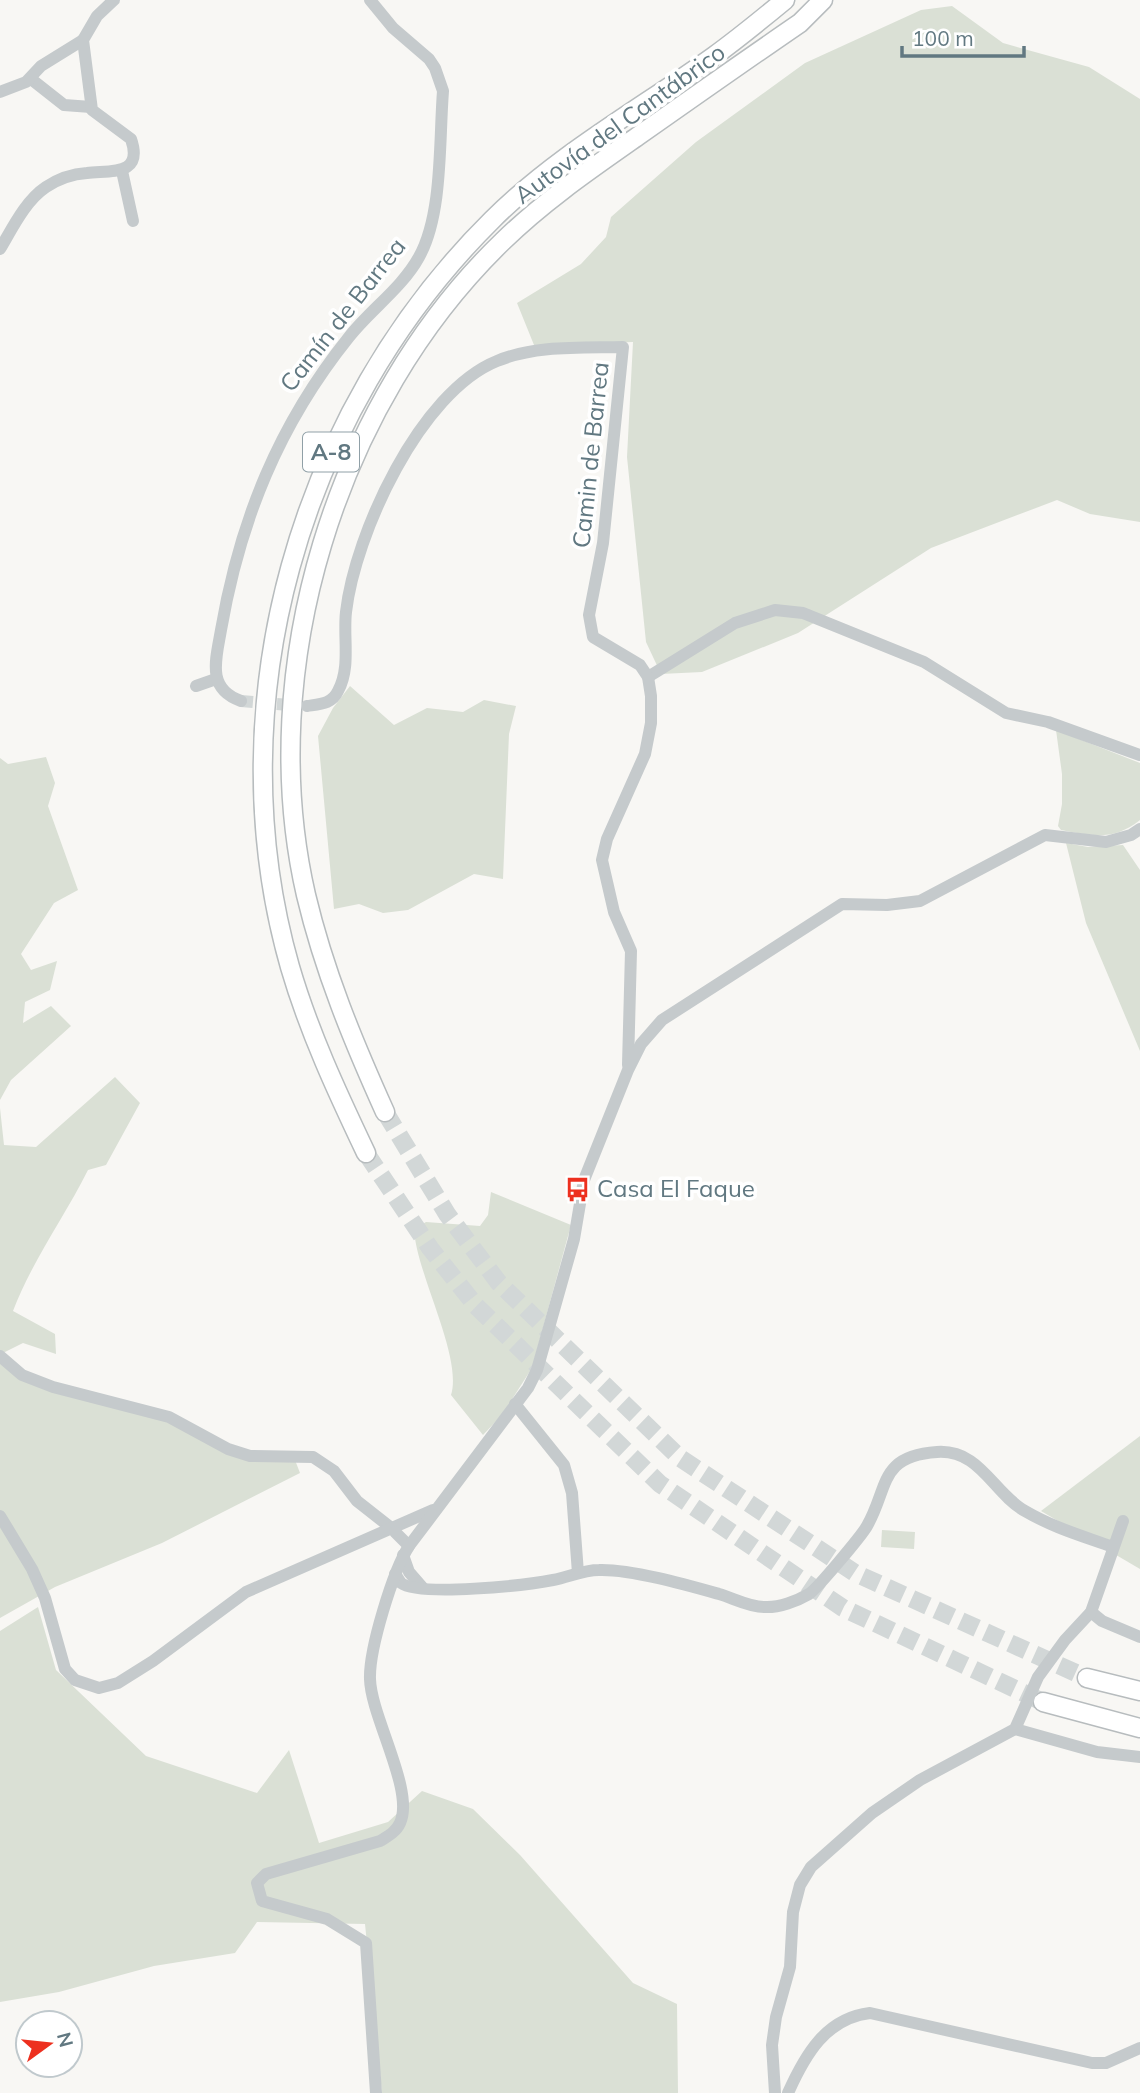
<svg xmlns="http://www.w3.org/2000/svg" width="1140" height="2093" font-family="Mulish,sans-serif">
<rect width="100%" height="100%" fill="#f8f7f4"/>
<g fill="#dae0d5">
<polygon points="952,6 1003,43 1089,67 1140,99 1140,522 1090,514 1057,500 931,548 798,633 702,672 661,674 646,642 627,457 633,342 534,345 517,303 581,264 606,237 611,217 696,142 805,63 921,10"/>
<polygon points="350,686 394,725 427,708 463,712 484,700 516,706 509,734 503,879 474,874 408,910 383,913 359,904 334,909 318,736 333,708"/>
<path d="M1056,730L1140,763V820C1114,841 1092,836 1061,830L1058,826L1062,804V774Z"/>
<polygon points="46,757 55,783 48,806 78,890 54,903 21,954 31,970 57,961 50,990 25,1002 23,1023 51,1006 71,1026 11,1080 0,1100 0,758 8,764"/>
<polygon points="1066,843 1088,847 1123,845 1140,870 1140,1051 1086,923"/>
<path d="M115,1077L140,1103L106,1165L88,1170C64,1218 32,1261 13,1311L55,1334L56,1354L23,1343L1,1354L22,1376L161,1417L228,1451L295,1460L300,1473L162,1543L55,1587L0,1618V1108L4,1145L36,1147Z"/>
<path d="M491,1192L571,1225L532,1368L502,1415L483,1435L451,1395C463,1357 416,1273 414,1229L426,1222L480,1226L488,1215Z"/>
<polygon points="1140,1436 1140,1569 1041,1511"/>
<polygon points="882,1530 915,1532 914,1549 881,1547"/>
<polygon points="38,1607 56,1670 146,1756 257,1793 289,1750 319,1843 388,1822 422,1791 473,1809 520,1855 633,1983 677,2004 678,2093 382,2093 365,1924 257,1922 235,1953 154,1966 59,1992 0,2002 0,1631"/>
</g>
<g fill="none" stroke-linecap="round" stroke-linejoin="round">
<polyline stroke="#d2d7d7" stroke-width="12" stroke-dasharray="12 6" stroke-linecap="butt" points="241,701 300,706"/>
<g stroke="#d2d7d7" stroke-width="18" stroke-dasharray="18 9" stroke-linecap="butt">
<polyline points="385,1112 447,1214 499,1283 680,1458 855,1573 1087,1678"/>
<polyline points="366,1153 430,1248 476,1306 660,1484 843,1608 1043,1702"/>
</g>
<defs>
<g id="highway">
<path d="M385,1112C353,1041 324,971 306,895C254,669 336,402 503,241C544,201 591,169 638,136C692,98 746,60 800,23L823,0"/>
<path d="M366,1153C337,1092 309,1032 290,967C215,705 299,411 492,220C557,155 640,109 714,56C739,38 762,19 785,0"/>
<polyline points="1087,1678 1140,1691"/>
<polyline points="1043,1702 1140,1728"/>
</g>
</defs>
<use href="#highway" stroke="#b7bcbe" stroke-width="21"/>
<g stroke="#c5cacc" stroke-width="12">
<polyline points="31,79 64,105 91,107"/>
<polyline points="0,92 26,82 41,66 83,40"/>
<polyline points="122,171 133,221"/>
<path d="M0,249C12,229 25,201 46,187C58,179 72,174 87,173C109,170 144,177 131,139L92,110L83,40L97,16L114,0"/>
<polyline points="648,677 735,623 775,610 803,613 924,662 1006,713 1048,722 1140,755"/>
<polyline points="196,686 216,679"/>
<path d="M241,701C206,689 216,659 221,630C240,520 279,424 349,337C370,310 402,288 419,257C443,214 439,141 443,91L435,68L429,59L393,28L370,0"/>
<path d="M307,706C320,704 332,704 338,691C351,667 343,638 346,612C355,534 420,392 497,361C535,345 582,348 623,347L603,543L589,615L593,637L640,665L648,677L651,696V723L645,754L607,839L602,860L614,912L631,951L628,1065"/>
<polyline points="0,1356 22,1375 53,1387 169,1417 228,1449 250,1456 313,1457 334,1471 357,1501 390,1527"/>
<polyline points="515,1404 564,1465 572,1493 578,1573"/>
<polyline points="0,1516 32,1569 45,1598 65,1669 75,1680 99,1688 118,1683 153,1661 246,1592 433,1510"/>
<polyline points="395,1532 409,1546"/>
<polyline points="403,1555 409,1572 422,1587"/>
<path d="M395,1574C396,1575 400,1582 401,1583C420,1597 527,1585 553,1580C569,1577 583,1570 599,1570C631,1569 687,1585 719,1594C733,1598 749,1607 764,1607C779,1608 797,1601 809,1594C817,1589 862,1535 867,1526C889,1488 878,1456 937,1452C980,1449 993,1493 1025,1511C1054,1528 1083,1536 1113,1547"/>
<polyline points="1091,1612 1102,1621 1140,1637"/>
<polyline points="1015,1729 1097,1752 1140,1757"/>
<path d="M376,2093L366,1943L327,1919L262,1901L257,1883L266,1874L380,1841C388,1836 396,1832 400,1823C415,1791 371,1717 370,1679C369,1649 393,1571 409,1546L528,1388L537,1370L574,1239L584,1180L628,1070L641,1044L662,1020L842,904L887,905L920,901L1045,835L1106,842L1131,835L1140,829"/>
<polyline points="775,2093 772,2045 776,2017 790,1967 793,1912 800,1885 811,1867 872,1813 920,1780 1015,1729 1038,1677 1065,1640 1091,1612 1123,1521"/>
<path d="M788,2093C805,2055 826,2018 870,2013L1092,2063H1106L1140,2048"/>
</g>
<use href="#highway" stroke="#fff" stroke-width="18"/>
</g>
<defs>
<symbol id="bus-bare" viewBox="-9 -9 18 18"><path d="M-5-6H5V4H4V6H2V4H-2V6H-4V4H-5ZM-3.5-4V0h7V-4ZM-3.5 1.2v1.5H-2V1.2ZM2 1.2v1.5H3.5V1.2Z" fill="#ed301f" stroke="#fff" stroke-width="2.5" paint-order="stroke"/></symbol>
</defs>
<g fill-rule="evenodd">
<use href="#bus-bare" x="560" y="1172" width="35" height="35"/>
</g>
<g text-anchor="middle" stroke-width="7" stroke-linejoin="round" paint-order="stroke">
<rect fill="#fff" stroke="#90a0a7" stroke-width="2" x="303" y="432.5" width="56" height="39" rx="5"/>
<g font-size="23" font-weight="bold" fill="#617881">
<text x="331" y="460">A-8</text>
</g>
<g font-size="24" fill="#617881" stroke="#fff">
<text transform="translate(620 124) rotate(-36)" y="8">Autovía del Cantábrico</text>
<text transform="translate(343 315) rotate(-52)" y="8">Camín de Barrea</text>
<text transform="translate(591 455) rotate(-84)" y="8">Camin de Barrea</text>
</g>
<g font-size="24" fill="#617881" stroke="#fff" text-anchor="start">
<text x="597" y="1197">Casa El Faque</text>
</g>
</g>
<g transform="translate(49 2044) rotate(75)"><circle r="33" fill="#ffffff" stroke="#c0c9cd" stroke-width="2"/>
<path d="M0-5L12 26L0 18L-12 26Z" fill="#ed301f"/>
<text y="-10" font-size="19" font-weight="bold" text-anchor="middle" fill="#617881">N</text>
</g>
<path d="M902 46v10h122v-10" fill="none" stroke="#617881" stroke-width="3.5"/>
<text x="912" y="46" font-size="21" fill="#617881" stroke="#ffffff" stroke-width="5" paint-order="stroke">100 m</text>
</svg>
